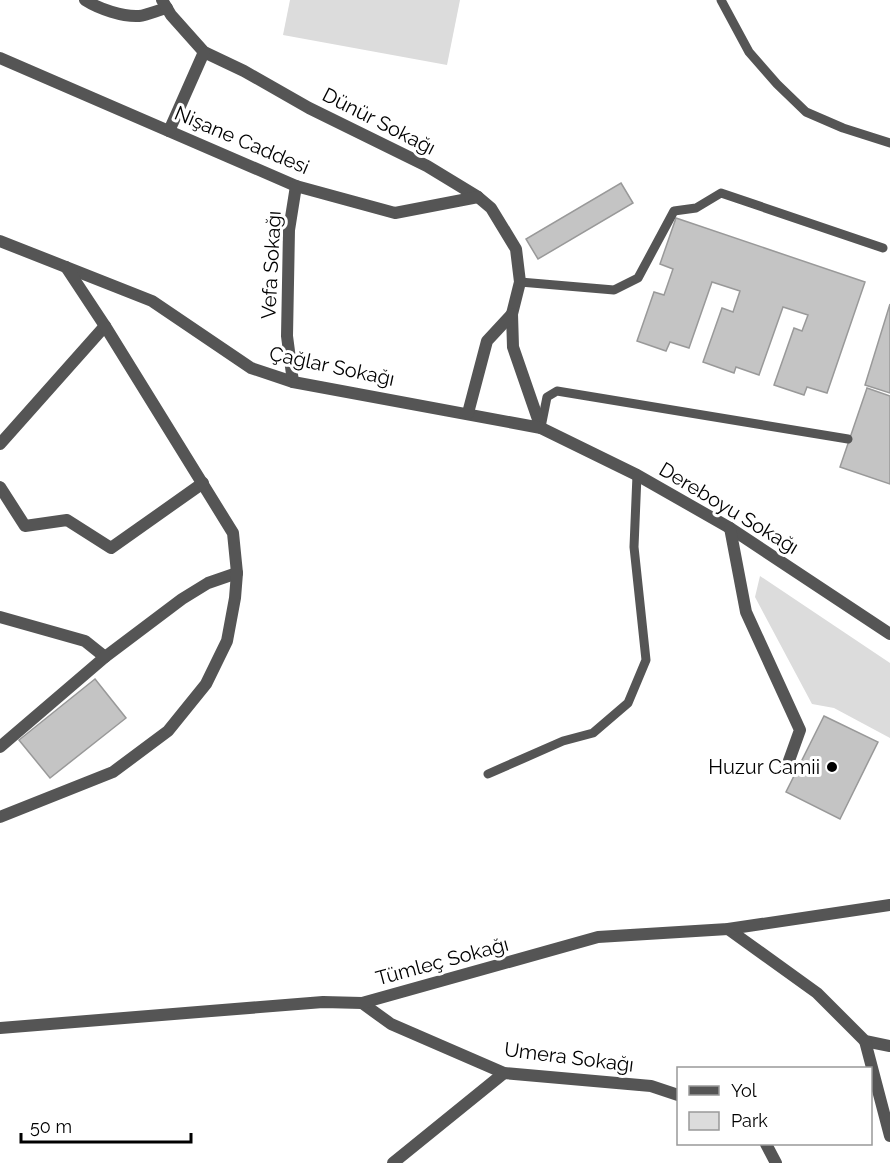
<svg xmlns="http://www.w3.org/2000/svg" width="890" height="1163" font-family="Raleway,sans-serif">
<rect width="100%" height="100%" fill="#fff"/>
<g fill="#dcdcdc">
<polygon points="290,0 460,0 447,65 283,35"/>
<polygon points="760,576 890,663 890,738 834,708 812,704 755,597"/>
</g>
<g fill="#c4c4c4" stroke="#999" stroke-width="1.5">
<polygon points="621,183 633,203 538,259 526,239"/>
<polygon points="676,218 865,282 827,393 807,387 804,395 774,385 794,328 802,331 808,315 783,307 759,375 736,367 734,373 703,362 722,308 733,312 740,291 712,282 689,348 670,342 666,351 637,341 654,292 664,295 673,269 660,264"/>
<polygon points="890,304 890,393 865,385"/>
<polygon points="867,388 890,396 890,484 840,467"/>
<polygon points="95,679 126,718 50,778 19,740"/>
<polygon points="824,716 878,742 840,819 786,792"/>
</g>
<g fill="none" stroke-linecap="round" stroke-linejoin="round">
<g stroke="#555" stroke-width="9">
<polyline points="721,0 749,52 777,84 806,112 843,128 890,143"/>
<polyline points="520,282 614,290 638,278 674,211 696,208 721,193 883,248"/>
<polyline points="541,427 547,397 557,391 848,439"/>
<polyline points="488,774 563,741 593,733 628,703 646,660 634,547 637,475"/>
</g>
<g stroke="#555" stroke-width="12">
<path d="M85,0C99,9 123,17 139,16C148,15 158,10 167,8"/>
<polyline points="162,0 171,15 204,52 244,71 309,108 427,166 478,197 491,208 516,249 520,282 512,314 513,347 541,428"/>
<polyline points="0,58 296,186 395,213 478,197"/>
<polyline points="169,131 204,52"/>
<polyline points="0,241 152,301 251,368 293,382 541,428 637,475 730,528 890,634"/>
<polyline points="293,382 287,336 289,230 296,186"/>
<polyline points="468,413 487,341 512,314"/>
<polyline points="0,444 105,326"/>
<polyline points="0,487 25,526 67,520 111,548 203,483"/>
<polyline points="730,528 746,612 800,730 786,769"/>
<polyline points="0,617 85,641 105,657"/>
<polyline points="0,747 105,657 182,599 208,583 237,573"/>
<polyline points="0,817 113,772 168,731 206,684 227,641 235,598 237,573 233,533 105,326 66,267"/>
<polyline points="728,929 817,993 865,1041 890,1046"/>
<polyline points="362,1003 391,1024 504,1073 651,1086 678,1095"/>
<polyline points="0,1028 323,1002 362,1003 598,937 728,929 890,905"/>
<polyline points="865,1041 890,1136"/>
<polyline points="766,1144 776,1163"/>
<polyline points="393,1163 504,1073"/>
</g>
</g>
<circle fill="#000" stroke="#fff" stroke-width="2" cx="832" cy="767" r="6"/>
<g text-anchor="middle" stroke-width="6" stroke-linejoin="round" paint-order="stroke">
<g font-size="20" fill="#000" stroke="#fff">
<text transform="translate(379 121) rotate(27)" y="7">Dünür Sokağı</text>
<text transform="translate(242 140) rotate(23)" y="7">Nişane Caddesi</text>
<text transform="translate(271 265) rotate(-87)" y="7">Vefa Sokağı</text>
<text transform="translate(332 366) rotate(12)" y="7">Çağlar Sokağı</text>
<text transform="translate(729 508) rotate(31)" y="7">Dereboyu Sokağı</text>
<text transform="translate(442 961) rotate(-15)" y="7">Tümleç Sokağı</text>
<text transform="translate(569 1057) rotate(7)" y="7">Umera Sokağı</text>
</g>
<g font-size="20" fill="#000" stroke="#fff" text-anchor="end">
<text x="820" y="774">Huzur Camii</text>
</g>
</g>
<rect x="677" y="1067" width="195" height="78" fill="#ffffff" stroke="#999999" stroke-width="1.5"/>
<rect x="689" y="1086" width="30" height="9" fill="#555555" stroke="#999999" stroke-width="1.5"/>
<text x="731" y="1097" font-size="18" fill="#000000">Yol</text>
<rect x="689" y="1112" width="30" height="18" fill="#dcdcdc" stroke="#999999" stroke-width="1.5"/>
<text x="731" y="1127" font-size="18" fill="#000000">Park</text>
<path d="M21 1133v9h170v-9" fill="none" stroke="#000000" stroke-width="3"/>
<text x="30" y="1133" font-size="18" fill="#000000" stroke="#ffffff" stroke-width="4.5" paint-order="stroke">50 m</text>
</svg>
